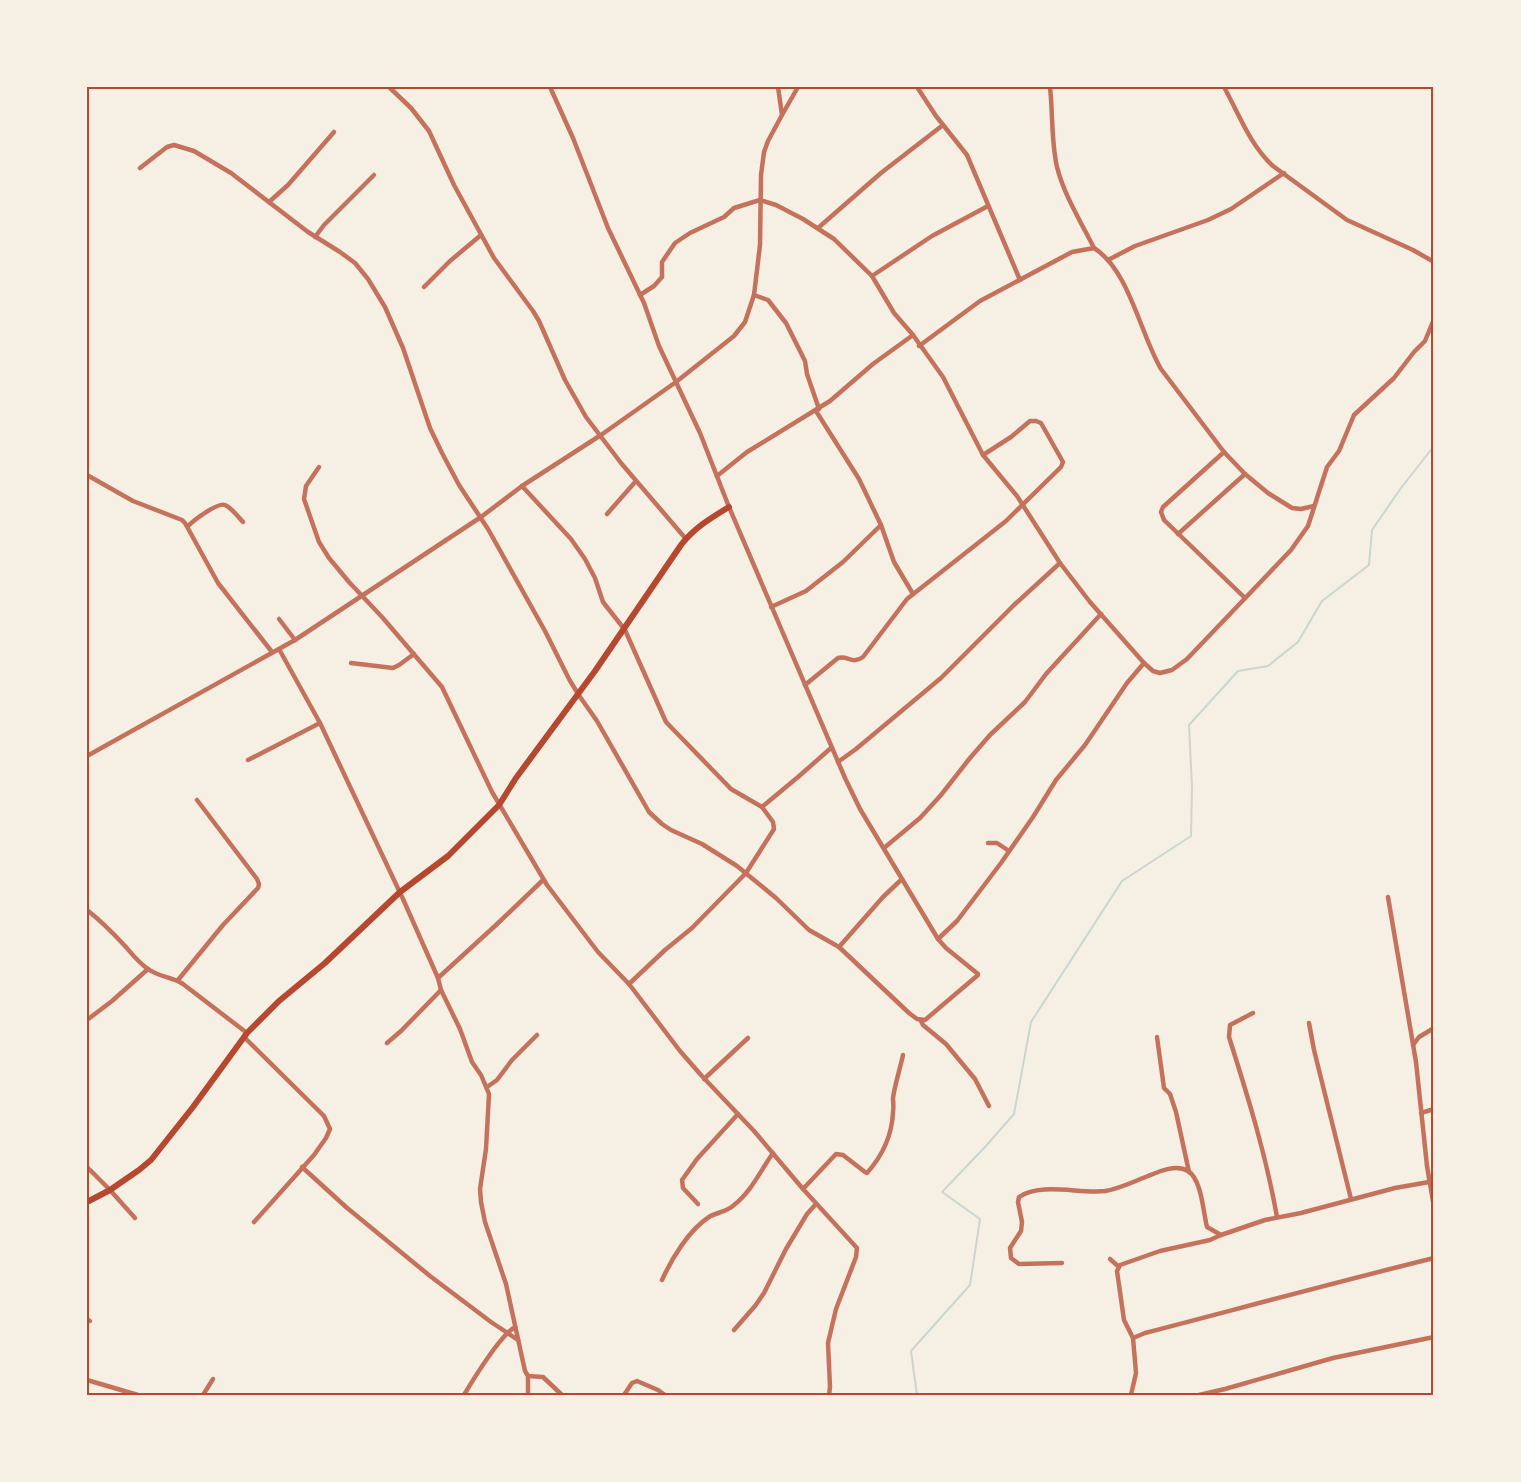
<svg xmlns="http://www.w3.org/2000/svg" width="1521" height="1482" font-family="Georgia,serif">
<rect width="100%" height="100%" fill="#f6efe4"/>
<g fill="none" stroke-linecap="round" stroke-linejoin="round">
<polyline stroke="#c9d6d2" stroke-width="2" points="917,1395 911,1351 970,1285 980,1219 942,1192 985,1147 1014,1114 1031,1022 1122,881 1191,836 1192,787 1189,725 1238,671 1268,666 1298,642 1322,601 1369,565 1372,530 1401,488 1434,446"/>
<g stroke="#c5725c" stroke-width="4.5">
<polyline points="389,87 411,108 429,131 454,185 494,258 533,311 539,321 565,380 586,417 621,463 686,539"/>
<polyline points="778,87 782,115"/>
<polyline points="917,87 936,116 967,155 1020,280"/>
<path d="M1050,87C1053,113 1051,141 1057,167C1064,195 1081,222 1094,248"/>
<path d="M1224,87C1239,114 1250,145 1273,166L1347,220L1413,250L1434,262"/>
<polyline points="140,168 167,147 174,145 194,151 231,173 308,232 340,252 355,263 368,279 385,307 403,348 430,428 442,453 459,485 488,529 545,631 569,679 578,694 597,721 649,812 662,824 671,830 702,844 737,866 776,898 809,930 839,947 909,1013 917,1019 925,1020 978,975 978,974 946,948 938,939 860,809 845,778 729,507 700,433 659,346 644,303 608,228 573,138 550,87"/>
<polyline points="269,202 288,185 334,132"/>
<polyline points="818,228 881,173 943,125"/>
<polyline points="315,237 324,225 374,175"/>
<polyline points="1108,260 1135,246 1208,220 1231,209 1284,173"/>
<polyline points="872,276 932,236 988,206"/>
<polyline points="424,287 450,261 481,235"/>
<polyline points="640,295 654,286 662,277 662,262 675,243 690,233 724,217 734,208 760,200 776,205 803,219 834,239 872,276 894,313 913,335 943,377 983,455 1017,496 1060,563 1090,602 1144,663 1153,671 1160,673 1172,670 1187,659 1291,550 1308,526 1327,467 1339,451 1354,415 1394,378 1414,352 1425,341 1434,319"/>
<polyline points="754,295 768,300 786,323 805,361 807,374 819,409"/>
<path d="M919,346L980,301L1072,252L1094,248C1129,270 1140,333 1161,369L1224,452L1245,474L1268,493L1292,508L1301,509L1314,506"/>
<polyline points="816,411 859,479 881,525 894,562 913,594"/>
<polyline points="1224,452 1163,507 1161,512 1164,520 1245,598"/>
<polyline points="319,467 306,486 304,499 319,542 329,558 349,582 382,617 442,687 492,792 547,885 598,952 629,984 680,1051 701,1075 754,1131 803,1189 857,1248 856,1257 836,1309 828,1343 830,1387 829,1395"/>
<polyline points="87,475 133,501 182,520 185,523 218,583 272,652"/>
<polyline points="717,476 747,452 830,401 873,364 913,335"/>
<polyline points="522,486 571,539 585,559 595,578 603,602 625,630 666,722 731,789 762,807 773,822 774,829 746,873 692,928 665,950 629,984"/>
<polyline points="607,514 636,481"/>
<path d="M188,526C194,520 218,502 225,505C232,508 238,517 243,522"/>
<polyline points="1178,534 1245,474"/>
<polyline points="771,607 806,591 843,562 881,525"/>
<polyline points="279,619 295,640"/>
<polyline points="279,649 320,723 403,899 438,978 441,990 460,1029 472,1062 481,1075 489,1094 486,1149 480,1189 481,1202 485,1222 506,1284 525,1371 528,1376 528,1395"/>
<polyline points="351,663 393,668 399,665 414,654"/>
<path d="M805,685L838,658C848,655 852,665 863,657L907,599L1006,521L1061,467L1063,462L1041,423L1036,421H1030L1011,437L983,455"/>
<polyline points="87,756 295,640 481,517 522,486 601,435 676,382 734,336 745,322 754,295 760,245 761,175 764,152 768,141 782,115 798,87"/>
<polyline points="248,760 320,723"/>
<polyline points="838,762 856,749 941,678 1014,605 1060,563"/>
<polyline points="762,807 798,777 831,748"/>
<polyline points="988,843 997,843 1009,851"/>
<polyline points="884,848 920,818 941,795 970,758 990,735 1025,702 1046,674 1101,614"/>
<polyline points="1388,897 1416,1062 1427,1166 1434,1207"/>
<path d="M87,910C101,921 113,933 125,946C132,954 139,963 148,969C159,977 172,977 183,984L247,1033"/>
<polyline points="938,939 957,921 1001,863 1033,817 1056,780 1085,745 1127,683 1144,663"/>
<polyline points="839,947 883,897 902,879"/>
<polyline points="438,978 496,925 543,880"/>
<polyline points="178,980 223,925 258,888 259,884 257,879 197,800"/>
<path d="M1253,1013L1230,1025L1229,1037C1248,1097 1266,1155 1277,1217"/>
<polyline points="87,1020 112,1001 148,969"/>
<polyline points="921,1021 923,1025 946,1044 975,1079 989,1106"/>
<polyline points="1309,1023 1314,1050 1351,1199"/>
<polyline points="244,1037 324,1116 330,1129 326,1138 314,1155 254,1222"/>
<polyline points="1157,1037 1164,1088 1170,1094 1176,1112 1189,1172"/>
<polyline points="387,1043 401,1031 441,990"/>
<polyline points="1413,1045 1419,1037 1434,1028"/>
<polyline points="704,1079 748,1038"/>
<polyline points="487,1087 497,1080 512,1060 537,1035"/>
<polyline points="1421,1113 1434,1109"/>
<polyline points="87,1167 110,1190 135,1218"/>
<polyline points="302,1167 346,1207 430,1276 491,1322 518,1340"/>
<path d="M803,1189L836,1154L843,1155L865,1172L867,1173C883,1155 892,1136 893,1112C894,1107 893,1102 893,1098C895,1084 900,1069 903,1055"/>
<polyline points="698,1204 683,1188 682,1180 697,1159 738,1114"/>
<polyline points="1110,1259 1119,1267"/>
<path d="M1062,1263L1019,1264L1011,1258L1010,1248L1021,1231L1022,1222L1018,1202L1019,1197C1041,1182 1079,1194 1105,1191C1119,1189 1135,1181 1148,1176C1160,1171 1176,1164 1188,1171C1202,1180 1203,1212 1207,1227L1221,1235"/>
<path d="M662,1280C672,1258 689,1230 709,1217C717,1212 727,1212 734,1205C751,1192 761,1170 773,1153"/>
<polyline points="87,1319 90,1321"/>
<polyline points="734,1330 755,1306 764,1293 786,1249 807,1214 816,1204"/>
<polyline points="1133,1338 1124,1320 1117,1271 1120,1265 1160,1251 1210,1240 1221,1235 1265,1220 1301,1213 1395,1188 1429,1182"/>
<polyline points="528,1376 543,1377 562,1395"/>
<polyline points="87,1380 138,1395"/>
<polyline points="203,1395 213,1379"/>
<path d="M464,1395C474,1378 500,1336 515,1327"/>
<polyline points="624,1395 632,1383 637,1381 658,1390 665,1395"/>
<path d="M1131,1395L1136,1373L1133,1338L1145,1333C1241,1308 1337,1282 1434,1258"/>
<polyline points="1199,1395 1225,1389 1333,1358 1434,1337"/>
</g>
<path stroke="#b5482f" stroke-width="6" d="M87,1202L110,1190L139,1170L151,1160L193,1107L247,1033L279,1001L325,963L400,892L448,856L499,805L516,778L595,671L681,545C694,528 711,518 729,507"/>
</g>
<rect width="1521" height="1482" fill="none" stroke="#f6efe4" stroke-width="177"/>
<rect x="88" y="88" width="1344" height="1306" fill="none" stroke="#b5482f" stroke-width="2"/>
</svg>
